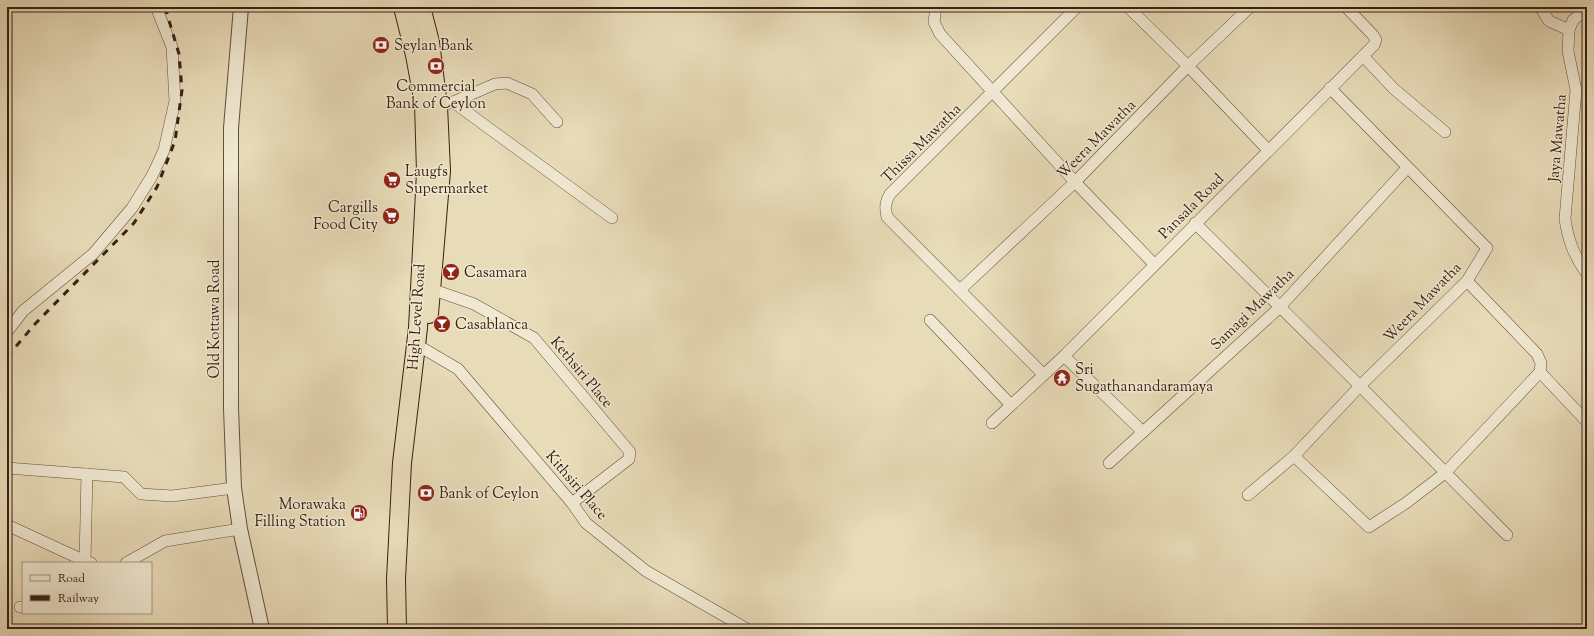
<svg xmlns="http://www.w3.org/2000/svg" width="1594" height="636" font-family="'Sorts Mill Goudy',serif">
<rect width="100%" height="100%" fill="#e8dbb8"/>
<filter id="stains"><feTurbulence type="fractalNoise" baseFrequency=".005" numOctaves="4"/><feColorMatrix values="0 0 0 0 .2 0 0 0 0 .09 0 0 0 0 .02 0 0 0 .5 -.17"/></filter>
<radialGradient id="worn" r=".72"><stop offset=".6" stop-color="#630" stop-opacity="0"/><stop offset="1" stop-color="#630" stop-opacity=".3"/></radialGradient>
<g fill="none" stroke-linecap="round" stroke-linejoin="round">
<defs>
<g id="minor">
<polyline points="936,7 934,22 940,34 1075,182 1154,264"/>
<polyline points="1128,7 1188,66 1268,150"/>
<polyline points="1540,7 1549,21 1569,30"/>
<path d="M1587,9L1573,20L1569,30L1568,51L1576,90L1565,219C1568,240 1574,256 1587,274"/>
<polyline points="1363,56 1394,89 1445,132"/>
<polyline points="453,102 495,84 507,83 532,94 557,122"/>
<polyline points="438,106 453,102 612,218"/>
<polyline points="1195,223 1360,386 1507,535"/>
<polyline points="431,289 474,304 534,338 630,452 629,459 572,503"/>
<polyline points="960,290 1075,182 1188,66 1250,7"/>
<polyline points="930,320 1011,405"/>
<polyline points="7,332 23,311 93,254 132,208 152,176 164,150 175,101 172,47 156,7"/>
<polyline points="424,349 458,369 572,503 586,523 646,571 747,629"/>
<polyline points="1064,356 1143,432"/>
<polyline points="1540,372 1587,422"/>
<path d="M1043,374L887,217C885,208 885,202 890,194L1077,7"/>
<polyline points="992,423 1064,356 1374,45 1376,40 1373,35 1346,7"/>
<polyline points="1294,456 1369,527 1406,503 1445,473 1540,372 1541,363 1537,354 1467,281"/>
<polyline points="1109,463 1279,308 1407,168"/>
<polyline points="7,468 124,477 141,494 172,496 234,488"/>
<polyline points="87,474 85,561 91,563"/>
<polyline points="1248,495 1294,456 1360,386 1467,281 1487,248 1330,88"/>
<polyline points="7,525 85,561 85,563"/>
<polyline points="126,563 165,541 240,529"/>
<polyline points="20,607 23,607"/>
</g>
<polyline id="tertiary" points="241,7 231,128 231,408 234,488 240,529 262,629"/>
<g id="trunk">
<polyline points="421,7 430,42 438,106 441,171 429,314"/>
<polyline points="397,629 396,579 402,463 418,328 426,172 424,104 415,55 403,7"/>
</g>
</defs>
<use href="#minor" stroke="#644f3d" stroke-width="12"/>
<use href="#tertiary" stroke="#644f3d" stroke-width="16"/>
<use href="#trunk" stroke="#382014" stroke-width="20"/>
<use href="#minor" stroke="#f0e8d1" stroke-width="11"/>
<use href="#tertiary" stroke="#f0e8d1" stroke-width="14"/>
<use href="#trunk" stroke="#e8dbb8" stroke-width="18"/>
<polyline stroke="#382014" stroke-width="3" stroke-dasharray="7 7" stroke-linecap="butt" points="7,357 35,324 134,223 157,187 175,141 182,90 179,54 165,7"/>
</g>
<defs>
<symbol id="bank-disc" viewBox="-11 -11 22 22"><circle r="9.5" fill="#8f2418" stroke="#f0e8d1"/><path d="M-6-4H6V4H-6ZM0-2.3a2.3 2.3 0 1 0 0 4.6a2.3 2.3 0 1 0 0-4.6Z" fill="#fff"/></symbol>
<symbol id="supermarket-disc" viewBox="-11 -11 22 22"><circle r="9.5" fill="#8f2418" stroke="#f0e8d1"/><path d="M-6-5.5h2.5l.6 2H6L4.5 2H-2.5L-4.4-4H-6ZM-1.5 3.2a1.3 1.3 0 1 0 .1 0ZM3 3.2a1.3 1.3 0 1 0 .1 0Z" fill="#fff"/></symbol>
<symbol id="bar-disc" viewBox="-11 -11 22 22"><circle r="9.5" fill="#8f2418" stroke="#f0e8d1"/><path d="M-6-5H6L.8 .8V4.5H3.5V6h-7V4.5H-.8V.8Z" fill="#fff"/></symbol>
<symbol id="temple-disc" viewBox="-11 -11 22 22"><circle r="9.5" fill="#8f2418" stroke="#f0e8d1"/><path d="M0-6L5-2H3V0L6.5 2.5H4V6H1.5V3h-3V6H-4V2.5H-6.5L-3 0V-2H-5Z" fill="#fff"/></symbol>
<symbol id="fuel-disc" viewBox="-11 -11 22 22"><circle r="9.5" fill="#8f2418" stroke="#f0e8d1"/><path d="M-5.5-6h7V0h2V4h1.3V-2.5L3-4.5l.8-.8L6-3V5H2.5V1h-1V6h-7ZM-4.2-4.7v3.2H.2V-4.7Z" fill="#fff"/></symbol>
</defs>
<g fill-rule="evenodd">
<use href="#bank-disc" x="371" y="35" width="20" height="20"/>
<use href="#bank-disc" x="426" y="56" width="20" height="20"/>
<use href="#supermarket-disc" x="382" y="170" width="20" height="20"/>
<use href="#supermarket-disc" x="381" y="206" width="20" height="20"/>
<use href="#bar-disc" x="441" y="262" width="20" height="20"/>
<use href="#bar-disc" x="432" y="314" width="20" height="20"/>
<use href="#temple-disc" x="1052" y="368" width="20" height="20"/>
<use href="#bank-disc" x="416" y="483" width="20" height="20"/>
<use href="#fuel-disc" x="349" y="503" width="20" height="20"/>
</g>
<g text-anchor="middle" stroke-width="3" stroke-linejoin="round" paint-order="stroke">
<g font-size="15" fill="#382014" stroke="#f0e8d1" text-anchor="start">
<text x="394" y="50">Seylan Bank</text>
<text x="436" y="91" text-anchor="middle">Commercial<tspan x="436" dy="17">Bank of Ceylon</tspan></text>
<text x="405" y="176">Laugfs<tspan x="405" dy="17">Supermarket</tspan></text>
<text x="378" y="212" text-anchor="end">Cargills<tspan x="378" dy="17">Food City</tspan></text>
<text x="464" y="277">Casamara</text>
<text x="455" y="329">Casablanca</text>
<text x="1075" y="374">Sri<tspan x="1075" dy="17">Sugathanandaramaya</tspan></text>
<text x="439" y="498">Bank of Ceylon</text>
<text x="346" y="509" text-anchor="end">Morawaka<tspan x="346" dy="17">Filling Station</tspan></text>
</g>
<g font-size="15" fill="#382014" stroke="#f0e8d1">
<text transform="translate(1557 138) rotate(-85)" y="5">Jaya Mawatha</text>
<text transform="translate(1096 139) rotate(-45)" y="5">Weera Mawatha</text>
<text transform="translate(921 143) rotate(-45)" y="5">Thissa Mawatha</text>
<text transform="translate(1191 206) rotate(-45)" y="5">Pansala Road</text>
<text transform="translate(1422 302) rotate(-46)" y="5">Weera Mawatha</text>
<text transform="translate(1252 309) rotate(-44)" y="5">Samagi Mawatha</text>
<text transform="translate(416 317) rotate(-86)" y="5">High Level Road</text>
<text transform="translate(214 319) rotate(-90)" y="5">Old Kottawa Road</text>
<text transform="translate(582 372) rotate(50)" y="5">Kethsiri Place</text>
<text transform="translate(577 485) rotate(49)" y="5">Kithsiri Place</text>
</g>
</g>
<rect width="1594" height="636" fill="none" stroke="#e8dbb8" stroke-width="24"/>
<rect x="8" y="8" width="1578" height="620" fill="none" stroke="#382014" stroke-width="2"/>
<rect x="12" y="12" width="1570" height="612" fill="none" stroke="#382014"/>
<rect x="22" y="562" width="130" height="52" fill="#f0e8d1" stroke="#a69885"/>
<rect x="30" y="575" width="20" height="6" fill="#f0e8d1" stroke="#a69885"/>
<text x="58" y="582" font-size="12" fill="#382014">Road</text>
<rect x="30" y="595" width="20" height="6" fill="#382014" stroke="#a69885"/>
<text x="58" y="602" font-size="12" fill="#382014">Railway</text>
<rect width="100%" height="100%" filter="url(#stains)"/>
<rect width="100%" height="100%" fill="url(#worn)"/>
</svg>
